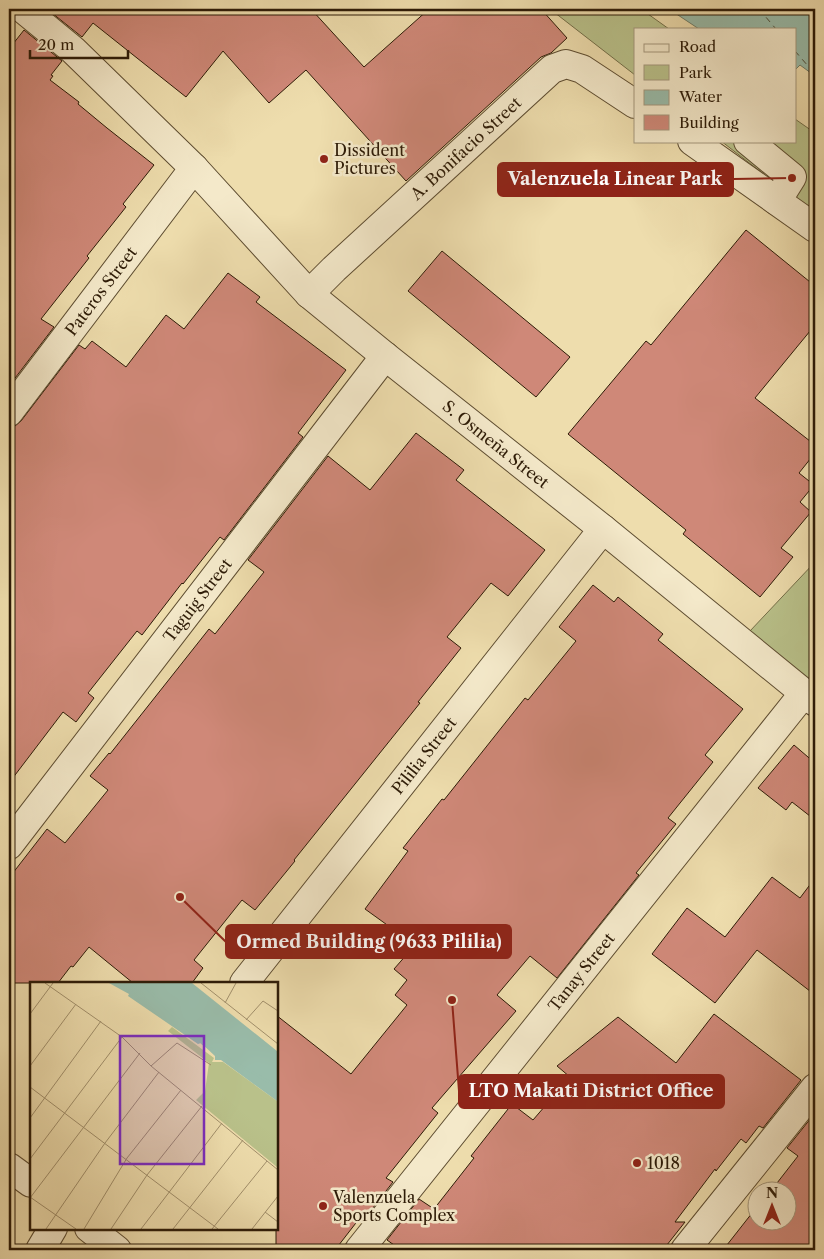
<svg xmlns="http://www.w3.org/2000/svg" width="824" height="1259" font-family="'Libre Caslon Text',serif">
<rect width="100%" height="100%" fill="#eeddad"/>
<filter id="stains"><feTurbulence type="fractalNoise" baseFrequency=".004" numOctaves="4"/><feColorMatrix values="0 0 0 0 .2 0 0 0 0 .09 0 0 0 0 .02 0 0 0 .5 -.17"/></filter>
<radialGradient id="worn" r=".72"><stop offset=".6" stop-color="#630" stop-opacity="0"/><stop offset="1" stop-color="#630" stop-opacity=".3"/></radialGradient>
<g fill="#b9c18a" stroke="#736e48">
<polygon points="550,9 641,9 669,29 635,29 635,75"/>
<polygon points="795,119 815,133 815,214 721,141 795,141"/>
<polygon points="815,562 815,685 750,631"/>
</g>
<polygon fill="#99bcaa" stroke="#6e7c69" points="669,9 815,9 815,76 800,65 795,70 795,29 699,29"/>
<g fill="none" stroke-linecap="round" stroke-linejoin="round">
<g stroke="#4d4b38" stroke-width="1" stroke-dasharray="6 5" stroke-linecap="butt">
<polyline points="759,9 776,29"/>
<polyline points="795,51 815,74"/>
</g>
</g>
<g fill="#cf8878" stroke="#2d1b07">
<polygon points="47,9 311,9 364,67 429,9 541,9 567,38 551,53 541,57 406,181 306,70 269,103 223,51 186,97 93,23 82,37"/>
<polygon points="24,30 62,61 51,75 53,76 50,80 79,102 78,104 107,128 154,165 123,204 126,207 87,256 89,258 41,319 54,327 9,386 9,49"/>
<polygon points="746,230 815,286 815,325 755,398 815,445 815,453 799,473 814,485 800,502 811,512 781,548 793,557 760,597 683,534 686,530 568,434 646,341 651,345"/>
<polygon points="442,251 570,357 536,397 408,291"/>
<polygon points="228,273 260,297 256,302 346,370 298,433 303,437 224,540 220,537 183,584 182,583 142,635 137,631 88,693 94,698 76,722 63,712 9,783 9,427 15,426 21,421 79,345 85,349 92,341 126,367 166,315 184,329"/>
<polygon points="416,433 464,470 456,480 545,550 508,596 491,583 447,637 461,648 418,702 420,703 294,860 295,861 255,910 242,900 194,960 203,968 192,983 133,983 89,947 73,967 71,966 58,983 9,983 9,878 47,829 65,843 108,790 90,776 109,753 110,754 209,629 215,634 264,572 248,560 328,456 370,490"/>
<polygon points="593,585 614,602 618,597 663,634 658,640 743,709 705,755 713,762 668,818 676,824 636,873 639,875 557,978 530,956 497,995 516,1011 432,1108 438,1113 386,1178 393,1182 362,1222 359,1219 335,1250 276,1250 276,1015 351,1074 407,1005 395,995 407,980 394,969 415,945 365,909 408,851 403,848 442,799 444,800 525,698 528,700 576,641 559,627"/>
<polygon points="794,745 815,763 815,820 792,802 786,810 758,788"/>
<polygon points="772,877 800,898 815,878 815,995 757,950 715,1003 652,954 687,908 725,937"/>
<polygon points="714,1014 801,1080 763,1128 759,1126 746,1143 741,1139 716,1171 715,1169 675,1222 685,1222 663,1250 401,1250 387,1240 419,1199 434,1209 474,1158 471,1156 512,1104 533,1120 570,1077 557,1066 618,1017 676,1063"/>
<polygon points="815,1113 815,1250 723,1250 756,1208 756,1222 786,1222 786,1192 770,1192 798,1156 787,1148"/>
</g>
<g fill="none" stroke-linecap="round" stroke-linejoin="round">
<defs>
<g id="minor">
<path id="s1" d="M23,9L73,50L194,168L309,294L385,356L603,529L815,702"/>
<polyline points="692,141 815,228"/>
<polyline points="748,141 792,177 777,201"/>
<path id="s2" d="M309,294L334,269L552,69L566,64L582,69L635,104"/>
<path id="s3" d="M9,412L194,168"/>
<path id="s4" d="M9,845L385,356"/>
<path id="s5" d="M244,983L603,529"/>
<polyline points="9,1167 31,1183"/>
<polyline points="89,1228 117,1250"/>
<polyline points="40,1250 53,1228"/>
<path id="s6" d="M359,1250L804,693"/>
<polyline points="685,1250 815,1088"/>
</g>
</defs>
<use href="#minor" stroke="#5d4c30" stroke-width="30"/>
<use href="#minor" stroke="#f4e9ca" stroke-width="28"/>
</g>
<g fill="#8f2418" stroke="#f4e9ca" stroke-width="2">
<circle cx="324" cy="159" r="5"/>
<circle cx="637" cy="1163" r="5"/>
<circle cx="323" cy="1206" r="5"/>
</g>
<g text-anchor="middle" stroke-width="5" stroke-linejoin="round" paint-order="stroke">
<g font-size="16" fill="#2d1b07" stroke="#f4e9ca">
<text dy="6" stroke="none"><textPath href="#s2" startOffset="214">A. Bonifacio Street</textPath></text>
<text dy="6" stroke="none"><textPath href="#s3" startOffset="152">Pateros Street</textPath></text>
<text dy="6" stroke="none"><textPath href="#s1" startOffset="644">S. Osmeña Street</textPath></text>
<text dy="6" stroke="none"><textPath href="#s4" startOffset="309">Taguig Street</textPath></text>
<text dy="6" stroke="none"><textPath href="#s5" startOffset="290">Pililia Street</textPath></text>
<text dy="6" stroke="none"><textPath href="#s6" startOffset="356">Tanay Street</textPath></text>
</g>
<g font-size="16" fill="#2d1b07" stroke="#f4e9ca" text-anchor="start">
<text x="334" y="156">Dissident<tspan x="334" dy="18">Pictures</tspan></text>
<text x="647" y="1169">1018</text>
<text x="333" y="1203">Valenzuela<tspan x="333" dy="18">Sports Complex</tspan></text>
</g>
</g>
<g transform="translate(30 982)">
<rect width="248" height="248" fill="#eeddad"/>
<path d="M142,45L184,76L182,80H193L247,119V185L166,118L175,109L179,81L138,49Z" fill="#b9c18a"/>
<path d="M79,1H162L247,69V119L191,78H185V74L171,61L168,62L98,14L99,12Z" fill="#99bcaa"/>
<path fill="none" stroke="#99bcaa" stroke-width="2.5" d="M111,1L173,62L248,105"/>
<path fill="none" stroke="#a18f6b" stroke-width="1" d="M15,1L92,55L121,84L248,188M171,1L248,62M195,21L206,1M0,32L23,1M216,38L233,19L248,29M0,84L46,22M121,84L147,61L181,83M0,105L188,247M0,136L71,39M0,177L92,55M0,215L46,247M0,216L110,71M235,230L248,240M16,247L75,161L129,90M54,247L97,176L151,108M81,247L117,193L172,124M111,247L192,141M143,247L213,158M182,247L237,179M222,247L248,214"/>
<path fill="#7b2cbf" fill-opacity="0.15" stroke="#7b2cbf" stroke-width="2.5" d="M90,54H174V182H90Z"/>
<rect width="248" height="248" fill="none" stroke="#2d1b07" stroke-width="2.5"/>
</g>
<path fill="none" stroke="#8f2418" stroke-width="2" d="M792 178L733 179M180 897L226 942M452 1000L459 1091"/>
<g fill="#8f2418" stroke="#f4e9ca" stroke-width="2">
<circle cx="792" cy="178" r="5"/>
<circle cx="180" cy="897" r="5"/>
<circle cx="452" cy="1000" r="5"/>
</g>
<g fill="#8f2418" stroke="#8f2418" stroke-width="2">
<rect x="498" y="163" width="235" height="33" rx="5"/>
<rect x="226" y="925" width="285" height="33" rx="5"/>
<rect x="459" y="1075" width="265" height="33" rx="5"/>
</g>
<g font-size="18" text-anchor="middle" font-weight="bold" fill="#fff">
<text x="615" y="185">Valenzuela Linear Park</text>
<text x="369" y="948">Ormed Building (9633 Pililia)</text>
<text x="591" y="1097">LTO Makati District Office</text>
</g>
<rect width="824" height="1259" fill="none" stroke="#eeddad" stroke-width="30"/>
<rect x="10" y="10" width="804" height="1239" fill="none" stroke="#2d1b07" stroke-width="2.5"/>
<rect x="15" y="15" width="794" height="1229" fill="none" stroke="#2d1b07"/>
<rect x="634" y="28" width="162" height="115" fill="#f4e9ca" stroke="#a4977c"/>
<rect x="644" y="44" width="25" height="8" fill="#f4e9ca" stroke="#a4977c"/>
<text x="679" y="52" font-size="15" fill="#2d1b07">Road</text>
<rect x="644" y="65" width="25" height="15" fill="#b9c18a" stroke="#a4977c"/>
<text x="679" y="78" font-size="15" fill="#2d1b07">Park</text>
<rect x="644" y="90" width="25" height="15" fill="#99bcaa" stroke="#a4977c"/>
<text x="679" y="102" font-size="15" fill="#2d1b07">Water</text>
<rect x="644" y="115" width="25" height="15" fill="#cf8878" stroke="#a4977c"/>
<text x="679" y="128" font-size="15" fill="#2d1b07">Building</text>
<g transform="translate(772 1206)"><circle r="24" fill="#f4e9ca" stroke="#a4977c"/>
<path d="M0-4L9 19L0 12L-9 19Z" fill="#8f2418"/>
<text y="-8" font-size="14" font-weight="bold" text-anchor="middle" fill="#2d1b07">N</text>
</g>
<path d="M30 50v8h98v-8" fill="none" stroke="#2d1b07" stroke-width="2.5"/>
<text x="38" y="50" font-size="15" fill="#2d1b07" stroke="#f4e9ca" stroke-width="4" paint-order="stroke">20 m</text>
<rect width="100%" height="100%" filter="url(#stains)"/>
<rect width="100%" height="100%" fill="url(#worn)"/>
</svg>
